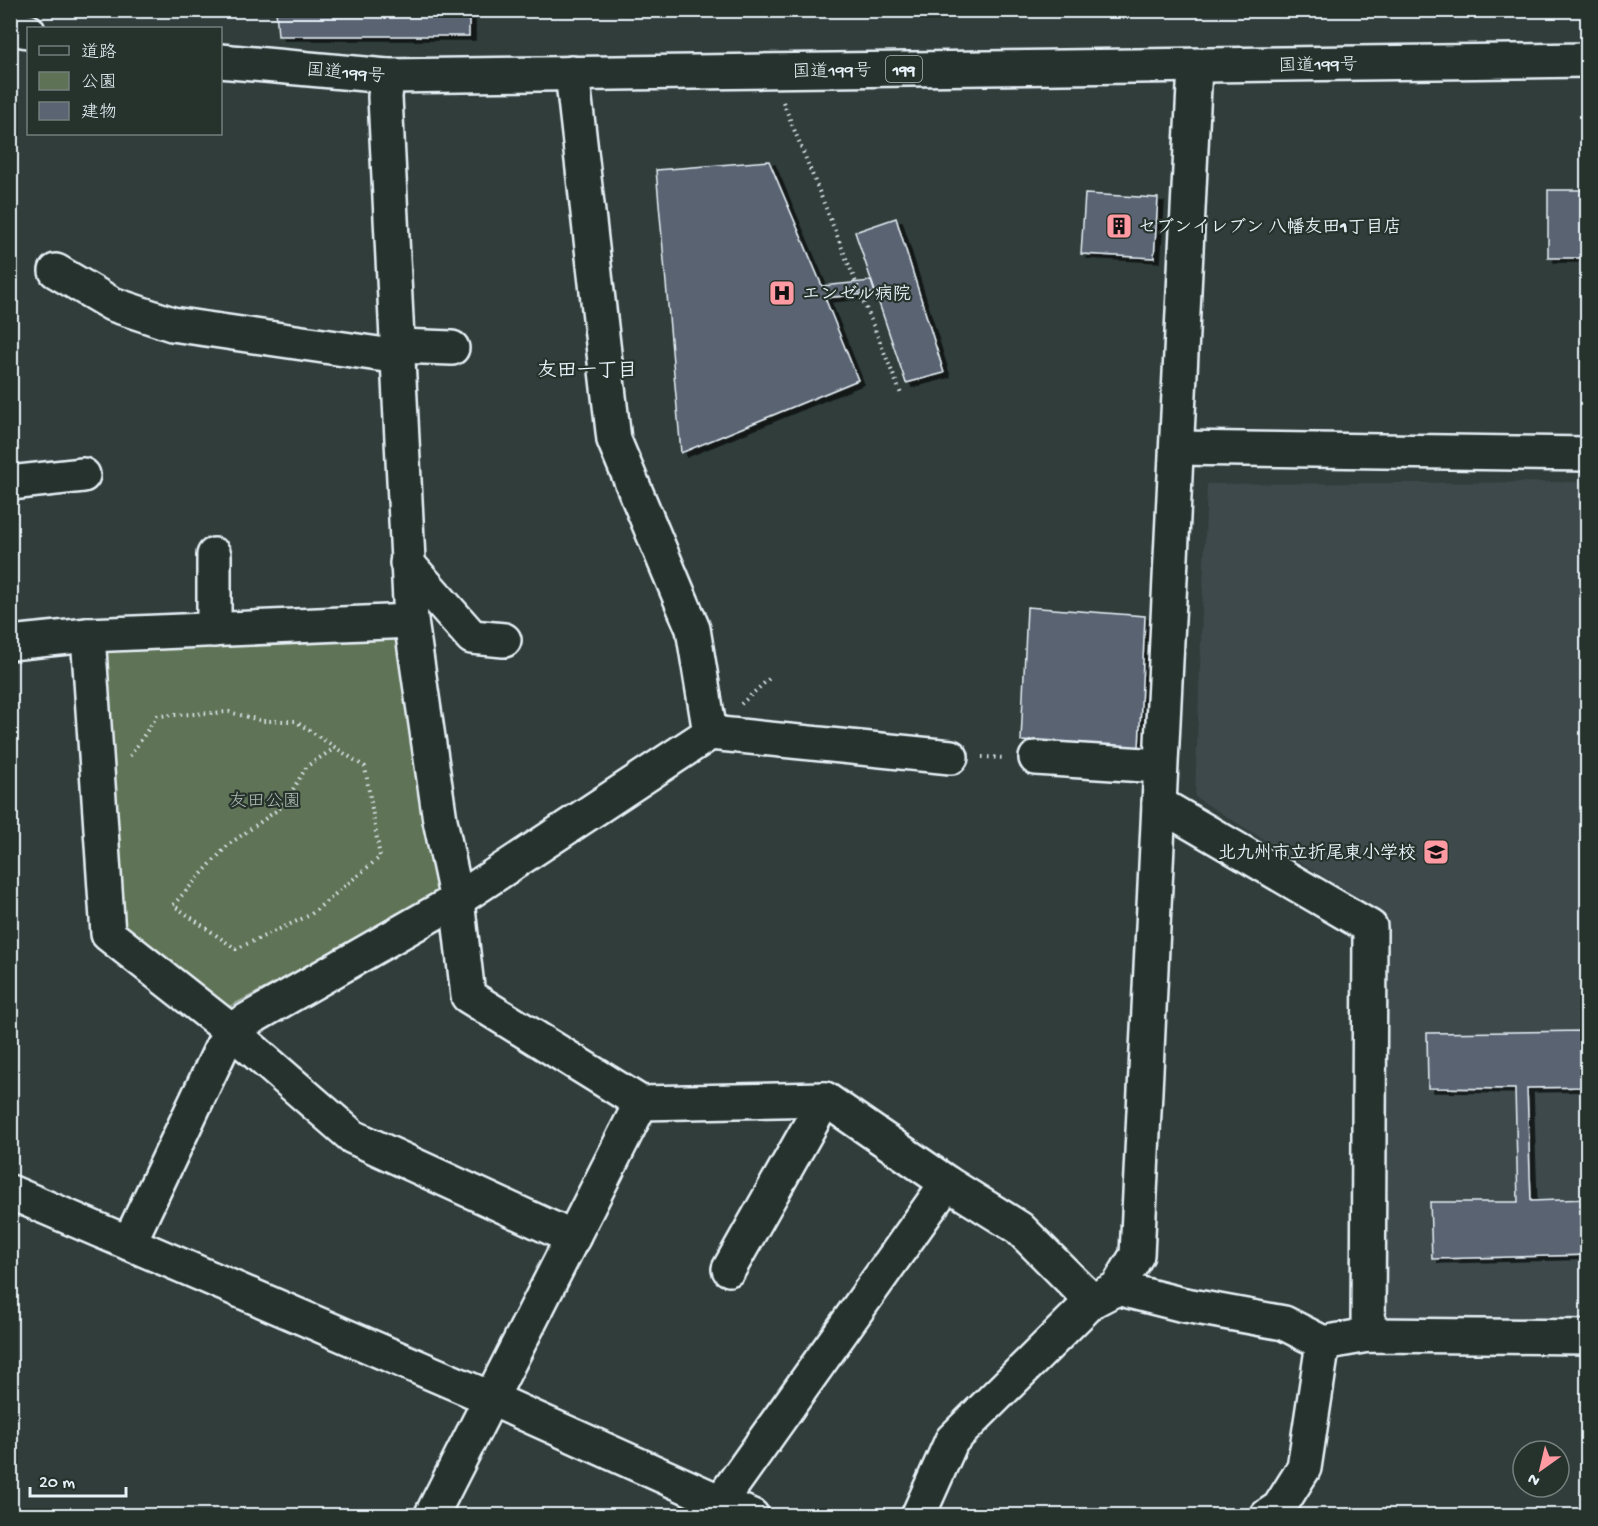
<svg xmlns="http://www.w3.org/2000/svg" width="1598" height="1526" font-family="'Gochi Hand','Klee One',sans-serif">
<defs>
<filter id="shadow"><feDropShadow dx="6" dy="4" stdDeviation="0" flood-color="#0009"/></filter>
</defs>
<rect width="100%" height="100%" fill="#303d3b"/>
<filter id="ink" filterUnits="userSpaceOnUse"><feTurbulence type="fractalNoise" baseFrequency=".0167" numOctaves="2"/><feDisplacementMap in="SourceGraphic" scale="12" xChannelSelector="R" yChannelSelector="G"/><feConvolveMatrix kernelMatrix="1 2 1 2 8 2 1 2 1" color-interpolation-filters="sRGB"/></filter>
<g filter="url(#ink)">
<polygon fill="#3d494c" points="1587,482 1587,1326 1382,1324 1374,908 1195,797 1207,484"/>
<polygon fill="#5e7356" stroke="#a3b2a7" stroke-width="1.5" points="383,628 399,640 443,896 225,1009 115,931 105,641"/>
<g fill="#5a6472" stroke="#e8f1f8" stroke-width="1.5" filter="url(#shadow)">
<polygon points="276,10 469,10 469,36 278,36"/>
<polygon points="769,161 822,286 871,281 875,293 825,298 858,380 681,453 656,170"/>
<rect x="1548" y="190" width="40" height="68"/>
<polygon points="1085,194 1158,198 1154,258 1081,254"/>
<polygon points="896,218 944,373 906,383 855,232"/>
<polygon points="1027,607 1145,616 1139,748 1021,741"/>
<polygon points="1588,1031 1588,1087 1527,1088 1531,1201 1588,1199 1588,1255 1432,1259 1430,1202 1518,1202 1515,1089 1428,1088 1427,1033"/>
</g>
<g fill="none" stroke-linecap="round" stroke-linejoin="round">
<defs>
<g id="minor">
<polyline points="387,76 385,97 411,621 440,820 457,900 468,996 641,1103 825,1099 947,1183 1019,1228 1092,1301"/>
<polyline points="56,271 112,304 172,324 399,357"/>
<polyline points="398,346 452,348"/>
<polyline points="1177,448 1588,454"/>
<polyline points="10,483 83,475"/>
<polyline points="214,555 214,630"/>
<polyline points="407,563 472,637 504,640"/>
<polyline points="88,635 108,934 230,1030 353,1137 573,1238"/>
<polyline points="10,643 88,635 411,621"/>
<polyline points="710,733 951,757"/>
<polyline points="1036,758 1160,766"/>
<polyline points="1159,804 1370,927 1368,1335"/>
<polyline points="10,1192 492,1399 752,1516"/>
<polyline points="129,1243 230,1030 457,900 710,733 693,629 614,440 572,73"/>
<polyline points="729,1269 825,1099"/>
<polyline points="1117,1288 1180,1304 1284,1323 1323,1343 1368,1335 1588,1337"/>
<polyline points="721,1501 947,1183"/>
<polyline points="431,1516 641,1103"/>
<polyline points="1267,1516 1279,1508 1304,1468 1323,1343"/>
</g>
<polyline id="tertiary" points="918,1516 952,1440 1092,1301 1117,1288 1137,1255 1195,66"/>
<g id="trunk">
<polyline points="10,28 28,31"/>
<polyline points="220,61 387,76 1588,60"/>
</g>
</defs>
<use href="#minor" stroke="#e8f1f8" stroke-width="38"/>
<use href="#tertiary" stroke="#e8f1f8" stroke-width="38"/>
<use href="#trunk" stroke="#e8f1f8" stroke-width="38"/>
<g stroke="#e8f1f8" stroke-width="4" stroke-dasharray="1.5 4.5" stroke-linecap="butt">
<polyline points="783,102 901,394"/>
<polyline points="741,704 772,676"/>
<polyline points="130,756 157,716 229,712 263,721 295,721 365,767 380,857 310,915 236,949 173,905 228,845 283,806 307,766 335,748"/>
<polyline points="982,757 1005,758"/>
</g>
<use href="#minor" stroke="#26332d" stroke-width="33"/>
<use href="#tertiary" stroke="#26332d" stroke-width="33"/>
<use href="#trunk" stroke="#26332d" stroke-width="33"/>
</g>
</g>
<defs>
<symbol id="building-square" viewBox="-11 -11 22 22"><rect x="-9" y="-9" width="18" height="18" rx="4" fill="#ff9aa2" stroke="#26332d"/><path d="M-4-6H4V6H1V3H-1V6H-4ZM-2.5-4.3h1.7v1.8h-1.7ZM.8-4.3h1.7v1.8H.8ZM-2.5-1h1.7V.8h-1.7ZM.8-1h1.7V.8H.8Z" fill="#111"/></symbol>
<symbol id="hospital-square" viewBox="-11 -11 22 22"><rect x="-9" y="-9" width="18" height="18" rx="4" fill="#ff9aa2" stroke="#26332d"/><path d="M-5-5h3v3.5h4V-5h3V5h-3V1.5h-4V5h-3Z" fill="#111"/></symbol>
<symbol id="school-square" viewBox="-11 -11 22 22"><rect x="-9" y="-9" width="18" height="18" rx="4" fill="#ff9aa2" stroke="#26332d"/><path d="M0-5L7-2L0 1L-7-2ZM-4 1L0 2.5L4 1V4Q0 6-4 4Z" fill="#111"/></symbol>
</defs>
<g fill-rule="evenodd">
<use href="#building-square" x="1104" y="211" width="30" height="30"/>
<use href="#hospital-square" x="767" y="278" width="30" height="30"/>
<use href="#school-square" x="1421" y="837" width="30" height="30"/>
</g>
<g text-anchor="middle" stroke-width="4.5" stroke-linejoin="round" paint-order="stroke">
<rect fill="#26332d" stroke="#aeb8bb" stroke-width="1.5" x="886" y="56" width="36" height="26" rx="4.5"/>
<g font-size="16" font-weight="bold" fill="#e8f1f8">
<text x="904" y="75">199</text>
</g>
<g font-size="18" fill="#e8f1f8" stroke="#26332d">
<text transform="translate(1318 64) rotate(-1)" y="6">国道199号</text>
<text transform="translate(832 70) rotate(-1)" y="6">国道199号</text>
<text transform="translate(346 72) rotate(5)" y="6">国道199号</text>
</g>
<g font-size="18" font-weight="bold" fill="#e8f1f8" stroke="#26332d" text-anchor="start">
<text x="1138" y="232">セブンイレブン 八幡友田1丁目店</text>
<text x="802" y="299">エンゼル病院</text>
<text x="1416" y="858" text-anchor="end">北九州市立折尾東小学校</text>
</g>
<g font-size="18" fill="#b1bfb7" stroke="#26332d">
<text x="265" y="806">友田公園</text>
</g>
<g font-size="20" font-weight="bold" fill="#e8f1f8" stroke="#26332d">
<text x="587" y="376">友田一丁目</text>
</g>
</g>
<rect width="1598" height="1526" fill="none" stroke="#26332d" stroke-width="36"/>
<rect x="18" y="18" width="1562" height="1490" fill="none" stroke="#e8f1f8" stroke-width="2" filter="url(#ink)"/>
<rect x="27" y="27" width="195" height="108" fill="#26332d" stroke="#747f7e" stroke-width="1.5"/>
<rect x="39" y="46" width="30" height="9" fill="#26332d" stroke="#747f7e" stroke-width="1.5"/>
<text x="81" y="57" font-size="18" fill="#e8f1f8">道路</text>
<rect x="39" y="72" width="30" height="18" fill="#5e7356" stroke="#747f7e" stroke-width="1.5"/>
<text x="81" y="87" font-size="18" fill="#e8f1f8">公園</text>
<rect x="39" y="102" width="30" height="18" fill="#5a6472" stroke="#747f7e" stroke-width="1.5"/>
<text x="81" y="117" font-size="18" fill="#e8f1f8">建物</text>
<g transform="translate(1541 1469) rotate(214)"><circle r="28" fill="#26332d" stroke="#747f7e" stroke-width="1.5"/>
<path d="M0-4.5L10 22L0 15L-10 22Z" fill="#ff9aa2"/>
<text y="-9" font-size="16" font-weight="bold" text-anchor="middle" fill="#e8f1f8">N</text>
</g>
<path d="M30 1487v9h96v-9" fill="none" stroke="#e8f1f8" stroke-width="3"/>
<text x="39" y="1487" font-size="18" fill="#e8f1f8" stroke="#26332d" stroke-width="4.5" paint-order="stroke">20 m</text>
</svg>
